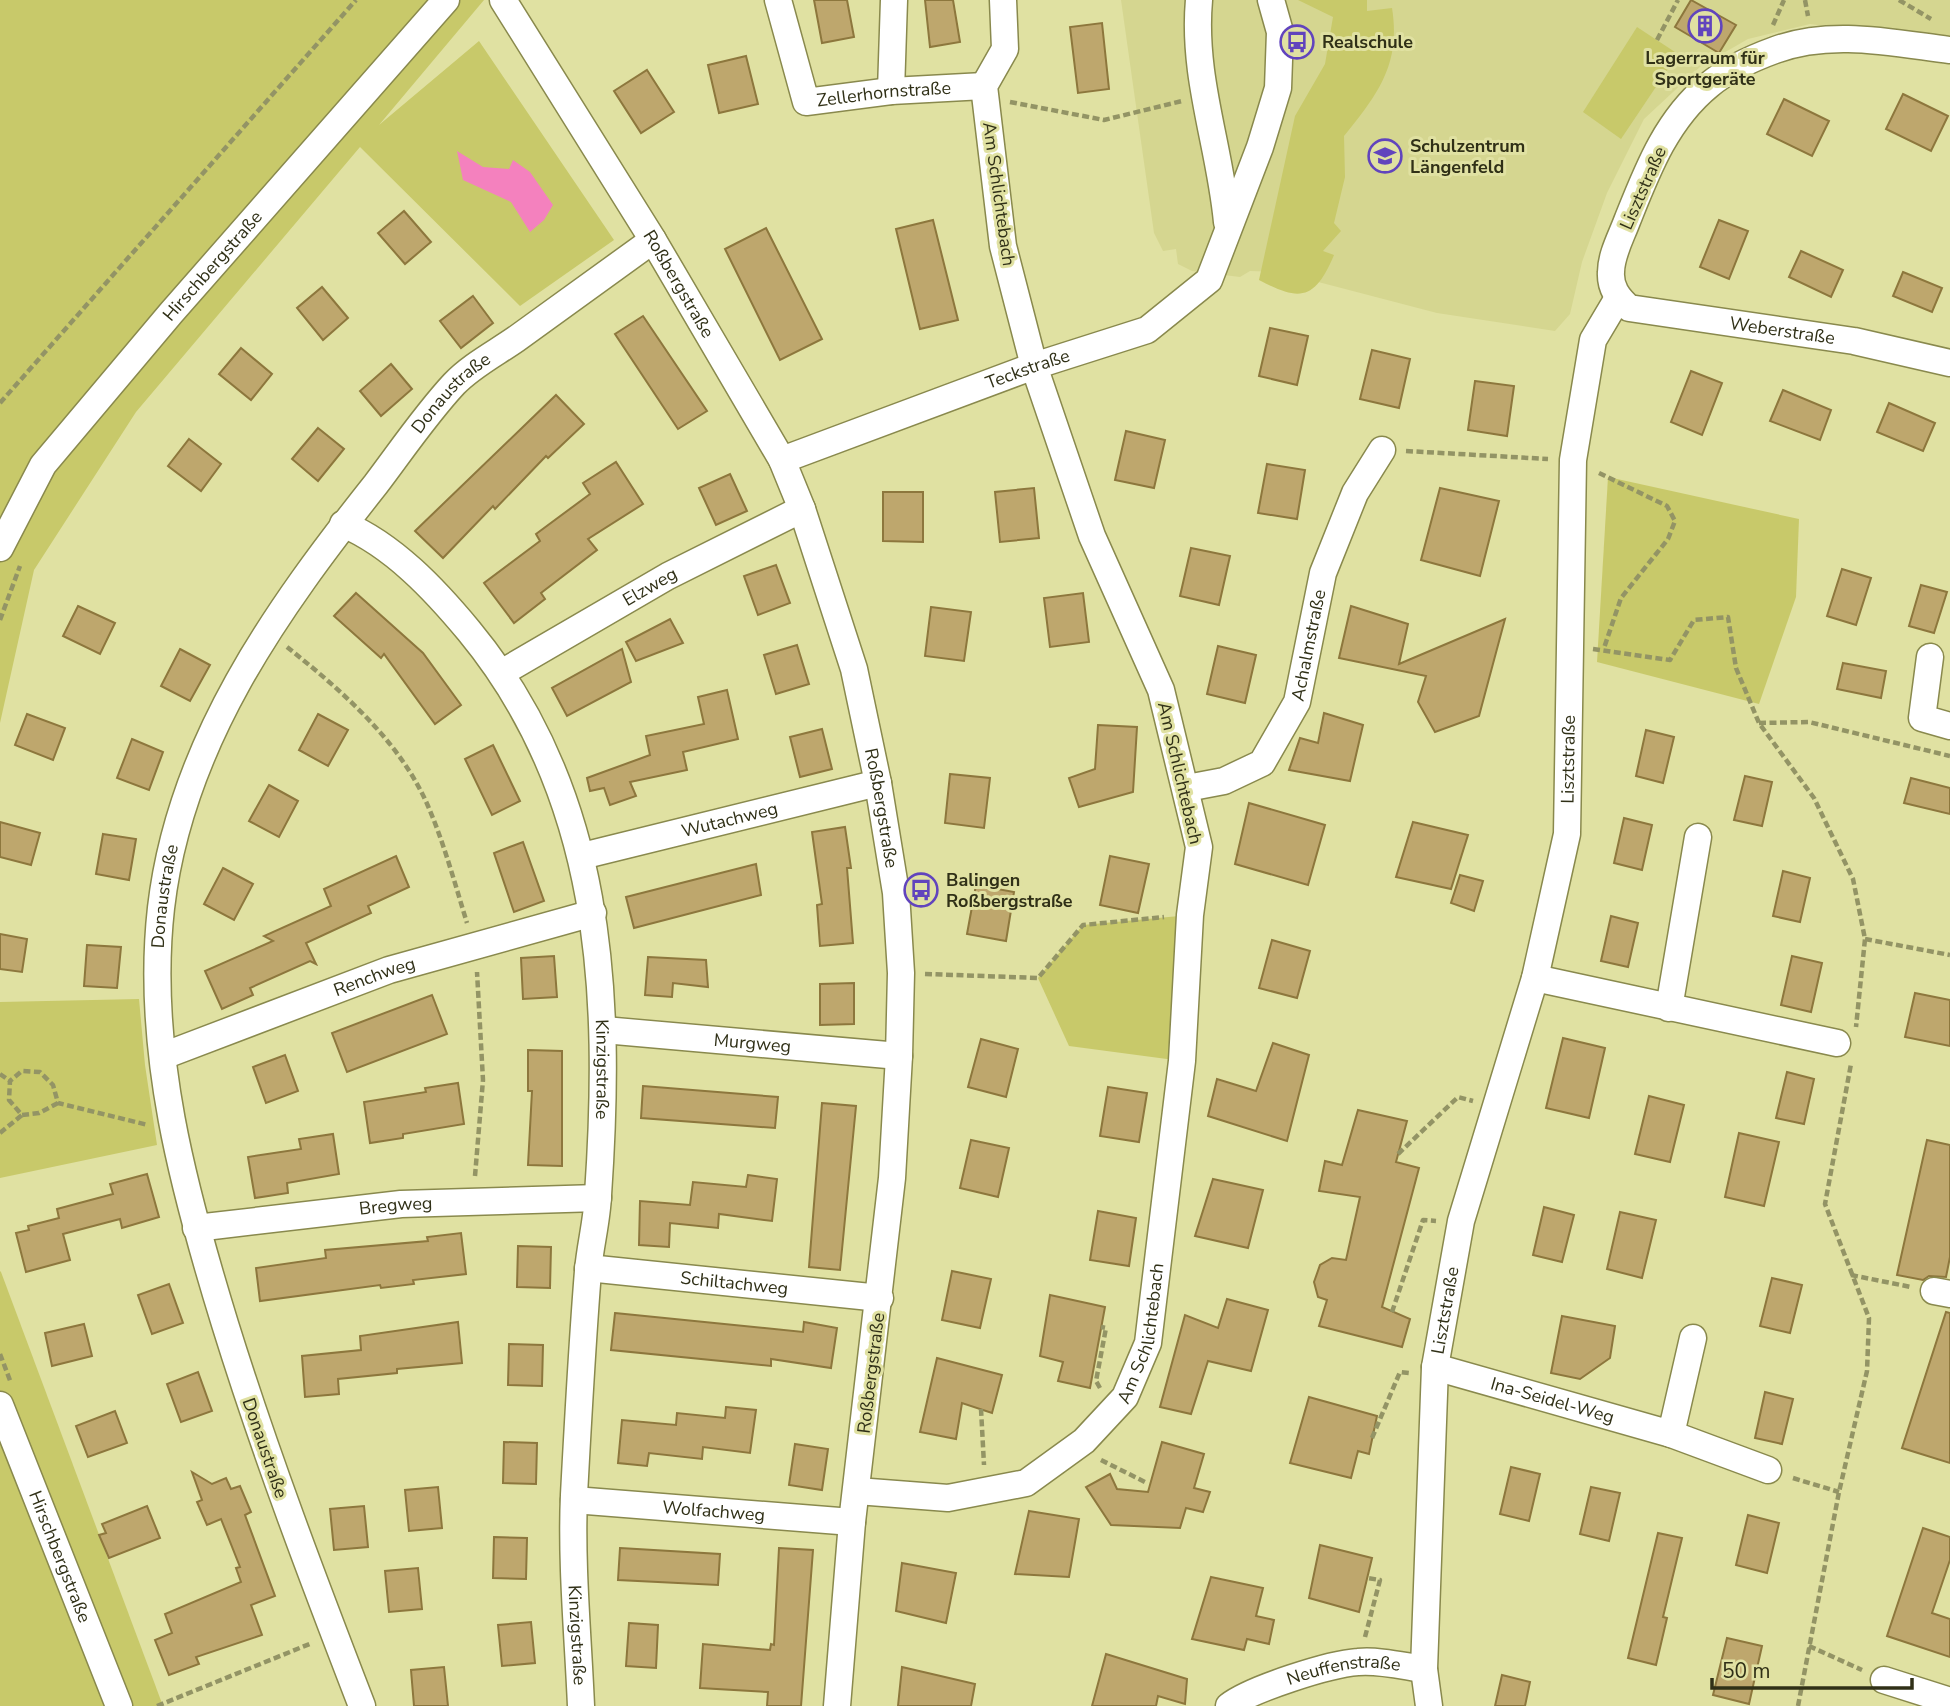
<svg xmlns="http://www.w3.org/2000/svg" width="1950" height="1706" font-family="'Nunito Sans',sans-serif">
<rect width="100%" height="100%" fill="#e0e1a2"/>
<polygon fill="#d5d690" points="1121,0 1950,0 1950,44 1810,24 1748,39 1701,66 1644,119 1607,193 1582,262 1570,314 1555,331 1437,313 1280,272 1250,271 1240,277 1192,271 1178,264 1176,249 1163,251 1154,233"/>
<g fill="#c8c96a">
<polygon points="0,0 484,0 379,125 479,41 614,240 520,306 360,147 136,412 34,570 0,723"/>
<path d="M1298,0H1367V11L1392,8C1401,64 1378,94 1344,136L1345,177L1334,223L1341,231L1323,251L1334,255C1315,300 1300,302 1259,280L1295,116L1325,64L1333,17Z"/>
<polygon points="1637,27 1678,54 1621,139 1583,112"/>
<polygon points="1608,477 1799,519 1796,597 1759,704 1597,662"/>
<polygon points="1190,915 1182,1061 1069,1046 1038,978 1083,925"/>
<polygon points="139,999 145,1065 157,1145 0,1178 0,1002"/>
<polygon points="0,1271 1,1272 163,1706 0,1706"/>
</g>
<polygon fill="#f481be" points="457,151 483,167 509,169 513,160 530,172 553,205 544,220 530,232 511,202 463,180"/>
<g fill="#bea76d" stroke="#8d773d" stroke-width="2">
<polygon points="814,0 847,0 854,37 822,43"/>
<polygon points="925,0 953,0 960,42 930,47"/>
<polygon points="1691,0 1736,25 1719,53 1675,27"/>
<polygon points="1102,23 1109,89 1078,93 1070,27"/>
<polygon points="746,56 758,104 719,113 708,65"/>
<polygon points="647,70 674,112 641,133 614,91"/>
<polygon points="1903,94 1948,116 1931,151 1886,129"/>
<polygon points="1784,99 1829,121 1812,156 1767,134"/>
<polygon points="404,211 431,242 405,264 378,233"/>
<polygon points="933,220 958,320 920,329 896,229"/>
<polygon points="1719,220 1748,231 1729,279 1700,267"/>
<polygon points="766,228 822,339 780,360 725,249"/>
<polygon points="1801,251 1843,270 1831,297 1789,277"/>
<polygon points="1903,272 1942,288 1932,312 1893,296"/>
<polygon points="322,287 348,318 323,340 297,308"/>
<polygon points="473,296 493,323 461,348 440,321"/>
<polygon points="643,316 707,411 678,429 615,334"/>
<polygon points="1270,328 1308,336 1297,385 1259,376"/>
<polygon points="241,348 272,374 251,400 219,374"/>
<polygon points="1372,350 1410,359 1399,408 1360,399"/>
<polygon points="391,364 412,389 381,416 360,391"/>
<polygon points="1691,371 1722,383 1702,435 1671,422"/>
<polygon points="1475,381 1514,386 1507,436 1468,430"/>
<polygon points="1783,390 1831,410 1820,440 1770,421"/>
<polygon points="556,395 584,424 548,458 546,456 495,509 493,506 443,558 415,531"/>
<polygon points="1889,403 1935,423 1923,451 1877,432"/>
<polygon points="318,428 344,449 318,481 292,459"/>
<polygon points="1126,431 1165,440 1154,488 1115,480"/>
<polygon points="189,439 221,464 201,491 168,466"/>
<polygon points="616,462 643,504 588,539 597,550 541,593 545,599 514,623 484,583 540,541 536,534 590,494 583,483"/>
<polygon points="1267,464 1305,470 1297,519 1258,513"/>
<polygon points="730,474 747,511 716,525 699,488"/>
<polygon points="1034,488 1039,538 1000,542 995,492"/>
<polygon points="1440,488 1499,501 1480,576 1421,560"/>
<polygon points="883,492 923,492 923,542 883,541"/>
<polygon points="1191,548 1230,556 1219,605 1180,596"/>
<polygon points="776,565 790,603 758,615 744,576"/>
<polygon points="1842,569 1871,578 1856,625 1827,616"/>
<polygon points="1921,585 1947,592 1934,633 1909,626"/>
<polygon points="356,593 423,653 461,705 435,724 384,654 381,658 334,616"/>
<polygon points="1083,593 1089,642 1050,647 1044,598"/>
<polygon points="78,606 115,623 100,654 63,636"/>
<polygon points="1351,606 1408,624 1399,664 1505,619 1479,716 1435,732 1418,702 1426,676 1339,658"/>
<polygon points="931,607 971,612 964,661 925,656"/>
<polygon points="670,619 683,643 636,661 626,642"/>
<polygon points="797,645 809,684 776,694 764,655"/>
<polygon points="1218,646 1256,655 1245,703 1207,694"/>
<polygon points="180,649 210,665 190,701 161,686"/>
<polygon points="622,649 631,682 567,716 552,688"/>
<polygon points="1843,663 1886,671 1881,698 1837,689"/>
<polygon points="727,690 738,739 683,752 687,770 630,782 636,796 610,805 604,788 590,791 587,778 650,755 646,736 704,724 698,697"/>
<polygon points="1324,713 1363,725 1350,781 1289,770 1300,738 1318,743"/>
<polygon points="27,714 65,728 53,760 15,745"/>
<polygon points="318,714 348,730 328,766 299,750"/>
<polygon points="1098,725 1137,727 1133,792 1079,807 1069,778 1095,769"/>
<polygon points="822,729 832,769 800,777 790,737"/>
<polygon points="1646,730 1674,737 1663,783 1636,776"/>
<polygon points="132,739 163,752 149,790 117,778"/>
<polygon points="493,745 520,801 492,815 465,759"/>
<polygon points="950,774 990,778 984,828 945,823"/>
<polygon points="1745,776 1772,782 1762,826 1734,820"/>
<polygon points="1911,778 1950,788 1950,814 1904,803"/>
<polygon points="269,785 298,801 279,837 249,821"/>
<polygon points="1249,803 1325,825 1308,885 1235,864"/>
<polygon points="1624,818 1652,825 1642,870 1614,863"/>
<polygon points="0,822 40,833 31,865 0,857"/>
<polygon points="1413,822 1468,835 1451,889 1396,877"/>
<polygon points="845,827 851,868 847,868 853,943 820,946 817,905 822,904 812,832"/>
<polygon points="103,834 136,839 129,880 96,874"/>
<polygon points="523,842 544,901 514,912 494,853"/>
<polygon points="396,856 409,887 368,906 371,913 306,943 316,964 310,961 250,988 253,995 222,1009 205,971 273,941 264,936 331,906 324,889"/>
<polygon points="1110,856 1149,864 1138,913 1100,905"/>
<polygon points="756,864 761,895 634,928 626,897"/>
<polygon points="223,868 253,884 234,920 204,904"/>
<polygon points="1783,871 1810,878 1800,922 1773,916"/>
<polygon points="1460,875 1483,881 1474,911 1451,903"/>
<polygon points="976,885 1014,892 1006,941 967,934"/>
<polygon points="1611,916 1638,923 1628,967 1601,961"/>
<polygon points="0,934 27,939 22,972 0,969"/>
<polygon points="1272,940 1310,951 1297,998 1259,988"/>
<polygon points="87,945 121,947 117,988 84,986"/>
<polygon points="554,956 557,997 523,999 521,958"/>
<polygon points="1792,956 1822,963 1811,1012 1781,1005"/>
<polygon points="648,957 706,960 708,987 673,983 672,997 645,995"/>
<polygon points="854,983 854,1024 820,1025 820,984"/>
<polygon points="1915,993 1950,1000 1950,1046 1905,1037"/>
<polygon points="432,995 447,1034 347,1072 332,1033"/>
<polygon points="1563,1038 1605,1048 1589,1118 1546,1108"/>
<polygon points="981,1039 1018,1049 1006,1097 968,1087"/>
<polygon points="1273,1043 1309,1055 1287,1141 1208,1116 1217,1079 1256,1091"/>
<polygon points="528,1050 562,1051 562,1166 528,1165 532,1091 528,1091"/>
<polygon points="285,1055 298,1091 266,1103 253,1067"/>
<polygon points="1787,1072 1814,1079 1804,1124 1776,1118"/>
<polygon points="458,1083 464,1124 403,1134 403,1138 370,1143 364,1102 426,1092 425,1088"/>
<polygon points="643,1086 778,1097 775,1128 641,1118"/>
<polygon points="1108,1087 1147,1093 1139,1142 1100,1136"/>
<polygon points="1649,1096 1684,1105 1670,1162 1635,1154"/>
<polygon points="822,1103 856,1106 840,1270 809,1267"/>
<polygon points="1358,1110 1407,1121 1396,1162 1419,1168 1382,1307 1410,1319 1402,1347 1319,1326 1327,1300 1318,1297 1314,1282 1320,1265 1332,1258 1346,1260 1360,1197 1319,1191 1325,1161 1342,1165"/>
<polygon points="1739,1133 1779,1142 1764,1206 1725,1197"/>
<polygon points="333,1134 339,1174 287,1183 288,1193 255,1198 248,1157 301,1149 299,1139"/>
<polygon points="971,1140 1009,1148 998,1197 960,1188"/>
<polygon points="1927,1140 1950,1145 1950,1257 1946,1277 1929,1276 1923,1280 1897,1275"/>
<polygon points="147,1174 159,1217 122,1228 120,1219 63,1234 70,1260 26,1272 16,1233 29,1230 28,1226 59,1218 57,1209 113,1194 110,1184"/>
<polygon points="748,1175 777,1179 772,1221 719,1214 718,1228 670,1223 669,1247 639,1245 640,1201 690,1205 693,1182 746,1187"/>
<polygon points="1213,1179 1263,1190 1248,1248 1195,1236"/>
<polygon points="1544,1207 1574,1215 1562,1262 1533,1255"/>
<polygon points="1098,1211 1136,1218 1129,1266 1090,1260"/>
<polygon points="1620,1212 1656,1220 1642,1278 1607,1269"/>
<polygon points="461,1233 466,1274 413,1280 414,1284 381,1288 380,1285 260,1301 256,1268 326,1258 325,1250 428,1241 427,1237"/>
<polygon points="518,1246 551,1247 550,1288 517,1287"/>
<polygon points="952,1271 991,1279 980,1328 942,1320"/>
<polygon points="1772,1278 1802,1285 1790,1333 1760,1326"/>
<polygon points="169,1284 183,1323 152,1334 138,1295"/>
<polygon points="1050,1295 1105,1307 1090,1388 1058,1381 1063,1362 1040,1356"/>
<polygon points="1227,1299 1268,1310 1251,1371 1208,1361 1191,1414 1160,1407 1185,1315 1218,1328"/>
<polygon points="1946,1312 1950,1313 1950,1463 1902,1448"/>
<polygon points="615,1313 803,1332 804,1322 837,1328 831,1368 771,1359 771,1366 611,1350"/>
<polygon points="1562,1316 1615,1326 1610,1358 1580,1379 1551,1373"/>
<polygon points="458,1322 462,1363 397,1369 397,1373 338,1379 339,1394 305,1397 302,1356 361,1350 360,1336"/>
<polygon points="84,1324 92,1356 52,1366 45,1333"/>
<polygon points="509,1344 543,1345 542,1386 508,1385"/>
<polygon points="937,1358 1002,1375 992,1413 962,1403 956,1439 920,1432"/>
<polygon points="198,1372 212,1411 181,1422 167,1384"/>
<polygon points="1765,1392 1793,1399 1782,1444 1755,1438"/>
<polygon points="1309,1397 1377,1416 1369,1454 1358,1451 1351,1478 1290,1463"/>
<polygon points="726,1407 756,1410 750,1453 703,1447 702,1459 649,1453 647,1466 618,1463 622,1420 676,1425 677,1413 725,1418"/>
<polygon points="115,1411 127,1443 88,1457 76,1426"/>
<polygon points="504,1442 537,1443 536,1484 503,1483"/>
<polygon points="1162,1442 1204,1454 1194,1488 1210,1492 1203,1512 1186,1508 1180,1528 1111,1525 1086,1487 1110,1474 1117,1489 1148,1492"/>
<polygon points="795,1444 828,1449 822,1490 789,1485"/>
<polygon points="1511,1467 1540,1474 1529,1521 1500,1514"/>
<polygon points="192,1472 212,1484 226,1478 231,1489 240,1486 251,1512 245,1515 275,1596 251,1605 262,1635 196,1657 199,1664 169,1675 155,1640 172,1633 165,1614 241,1582 236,1568 240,1567 221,1519 207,1525 197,1502 202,1500"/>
<polygon points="438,1487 442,1528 409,1531 405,1490"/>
<polygon points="1591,1487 1620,1493 1609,1541 1580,1534"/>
<polygon points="147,1506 160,1538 109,1558 99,1535 106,1533 102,1524"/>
<polygon points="364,1506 368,1547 334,1550 330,1509"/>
<polygon points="1029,1511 1079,1519 1069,1577 1015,1574"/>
<polygon points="1748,1515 1779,1523 1767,1573 1736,1565"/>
<polygon points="1923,1528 1950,1537 1950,1560 1932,1613 1950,1619 1950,1657 1887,1636"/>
<polygon points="1658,1533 1682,1538 1663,1617 1667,1618 1656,1665 1628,1658"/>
<polygon points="494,1537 527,1538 526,1579 493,1578"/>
<polygon points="1320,1545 1372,1558 1359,1612 1309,1598"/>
<polygon points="620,1548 720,1554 718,1585 618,1580"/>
<polygon points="779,1548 813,1550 801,1706 767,1706 768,1692 700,1688 703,1644 770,1650 771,1644 774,1645"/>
<polygon points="902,1563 956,1573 946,1623 896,1611"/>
<polygon points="418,1568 422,1609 389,1612 385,1571"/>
<polygon points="1211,1577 1263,1588 1256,1616 1274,1620 1269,1644 1247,1639 1244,1650 1192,1639"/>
<polygon points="531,1622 535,1663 502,1666 498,1625"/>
<polygon points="629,1623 658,1625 656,1668 626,1666"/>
<polygon points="1727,1638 1762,1646 1749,1704 1713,1695"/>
<polygon points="1106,1654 1187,1679 1185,1704 1158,1696 1156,1706 1092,1706"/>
<polygon points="444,1667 448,1706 414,1706 411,1670"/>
<polygon points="902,1667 975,1684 971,1706 898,1706"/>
<polygon points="1502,1675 1530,1682 1525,1706 1495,1706"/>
</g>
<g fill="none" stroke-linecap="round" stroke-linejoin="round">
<defs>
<g id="minor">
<path id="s1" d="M503,0L653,240L782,460L802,509L854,669L878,783L896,893L901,973L899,1056L892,1178L852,1522L837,1706"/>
<path id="s2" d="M778,0L806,102L891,91L984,86"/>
<path d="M1199,0C1192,77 1220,146 1227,222"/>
<path id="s3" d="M1950,50C1893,43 1831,29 1775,50C1753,58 1727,70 1709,85C1666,120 1647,171 1627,221C1621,237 1611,255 1611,272C1610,288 1618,298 1629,308L1854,341L1950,363"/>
<polyline points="891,91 894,0"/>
<path id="s4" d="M782,460L1034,366L1147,330L1209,280L1260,147L1278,88L1280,32L1271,0"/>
<path id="s5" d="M343,524C393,545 435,590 469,631C603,793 612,993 598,1195C597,1221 590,1246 588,1271C582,1346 578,1420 574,1495C571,1564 578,1636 581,1706"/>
<path id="s6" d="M0,548L43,465L171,313L446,0"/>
<polyline points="1930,657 1922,718 1950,726"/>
<path id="s7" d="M503,672L668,576L802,509"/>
<path id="s8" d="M1187,788L1224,781L1262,763L1297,702L1323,573L1355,493L1382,450"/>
<path id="s9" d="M582,856L878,783"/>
<polyline points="1535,978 1837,1043"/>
<polyline points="1669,1008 1698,837"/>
<path id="s10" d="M604,1030L899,1056"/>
<path id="s11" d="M163,1056L389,970L593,913"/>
<path id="s12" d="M196,1228L401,1204L598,1198"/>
<path id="s13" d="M588,1268L880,1298"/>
<polyline points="1934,1291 1950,1294"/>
<path id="s14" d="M1435,1367L1671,1434L1693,1338"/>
<path id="s15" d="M0,1405L119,1706"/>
<polyline points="1671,1434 1768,1470"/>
<path id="s16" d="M857,1491L948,1498L1026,1483L1084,1441L1125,1397L1148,1343L1182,1061L1190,915L1199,847L1161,690L1092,536L1034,366L1003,246L984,86L1005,49L1003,0"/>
<path id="s17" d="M574,1500L852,1522"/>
<polyline points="1884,1680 1950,1701"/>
<path id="s18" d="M362,1706C313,1579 265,1453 225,1324C184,1191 145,1049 161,908C180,744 276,610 376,484C401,451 426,414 454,384C471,366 496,353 516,339C561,306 607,273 653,240"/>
<path id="s19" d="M1229,1706C1251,1689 1329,1664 1358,1662C1379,1660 1403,1666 1424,1669"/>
<path id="s20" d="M1429,1706L1424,1669L1435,1367L1461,1221L1535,978L1567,834L1573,460L1593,340L1618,298"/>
</g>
</defs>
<use href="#minor" stroke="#89894d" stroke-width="29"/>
<g stroke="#939465" stroke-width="4.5" stroke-dasharray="7 3.5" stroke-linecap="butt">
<polyline points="1805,0 1808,16"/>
<polyline points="1899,0 1931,19"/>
<polyline points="1773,25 1784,0"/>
<polyline points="1657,40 1678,0"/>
<polyline points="1010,102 1104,120 1182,101"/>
<polyline points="0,403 356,0"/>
<polyline points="1406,451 1548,459"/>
<polyline points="1599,473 1667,506 1675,521 1668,539 1621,598 1604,648"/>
<polyline points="0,620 20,566"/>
<path d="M287,647C341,690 400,741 428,806C444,843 455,884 467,923"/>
<polyline points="1593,649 1670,660 1694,620 1728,617 1736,668 1759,723 1814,798 1853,879 1865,939 1856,1027"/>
<polyline points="1759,723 1809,722 1950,756"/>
<polyline points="1865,939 1950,955"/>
<polyline points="925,974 1038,978 1083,925 1164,917"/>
<polyline points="0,1074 10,1081"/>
<polyline points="58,1103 39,1113 22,1115 9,1100 10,1081 22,1071 40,1072 53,1085 58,1103 148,1125"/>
<polyline points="0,1133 22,1115"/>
<polyline points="1398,1154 1458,1097 1473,1101"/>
<polyline points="475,1176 483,1080 477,972"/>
<polyline points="1851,1275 1911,1287"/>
<polyline points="1392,1312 1423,1220 1436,1221"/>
<polyline points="0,1354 11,1383"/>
<polyline points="1100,1388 1096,1381 1106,1328 1101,1327"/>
<polyline points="981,1409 984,1465"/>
<polyline points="1372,1438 1400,1372 1409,1373"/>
<polyline points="1101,1460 1147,1483"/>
<polyline points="1793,1478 1839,1492"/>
<polyline points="1365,1637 1380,1580 1367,1578"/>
<polyline points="1809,1646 1862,1670"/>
<polyline points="157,1706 312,1643"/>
<polyline points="1798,1706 1839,1492 1867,1371 1869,1318 1825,1204 1851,1064"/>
</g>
<use href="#minor" stroke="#fff" stroke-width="26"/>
</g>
<defs>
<symbol id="building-ring" viewBox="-11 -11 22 22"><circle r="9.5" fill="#e0e1a2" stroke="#6144bd" stroke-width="1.5"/><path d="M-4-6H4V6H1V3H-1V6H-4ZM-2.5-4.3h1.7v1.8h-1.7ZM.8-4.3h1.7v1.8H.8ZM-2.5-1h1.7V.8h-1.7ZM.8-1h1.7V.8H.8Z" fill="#6144bd"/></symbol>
<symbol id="bus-ring" viewBox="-11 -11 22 22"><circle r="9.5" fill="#e0e1a2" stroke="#6144bd" stroke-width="1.5"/><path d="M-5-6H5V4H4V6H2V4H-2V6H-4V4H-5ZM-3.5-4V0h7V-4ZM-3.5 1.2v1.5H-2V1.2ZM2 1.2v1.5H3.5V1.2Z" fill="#6144bd"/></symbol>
<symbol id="school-ring" viewBox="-11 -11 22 22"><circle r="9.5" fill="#e0e1a2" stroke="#6144bd" stroke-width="1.5"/><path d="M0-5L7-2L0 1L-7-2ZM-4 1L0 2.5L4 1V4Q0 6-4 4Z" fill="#6144bd"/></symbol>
</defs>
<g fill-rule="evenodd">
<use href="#building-ring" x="1686" y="7" width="38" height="38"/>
<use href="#bus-ring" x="1278" y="23" width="38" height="38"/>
<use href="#school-ring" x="1366" y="137" width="38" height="38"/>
<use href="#bus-ring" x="902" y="871" width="38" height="38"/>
</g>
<g text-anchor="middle" stroke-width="6" stroke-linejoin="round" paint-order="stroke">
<g font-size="18" font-weight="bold" fill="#303017" stroke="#e0e1a2" text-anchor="start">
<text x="1322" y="48">Realschule</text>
<text x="1705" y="64" text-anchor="middle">Lagerraum für<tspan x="1705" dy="21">Sportgeräte</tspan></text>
<text x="1410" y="152">Schulzentrum<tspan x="1410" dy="21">Längenfeld</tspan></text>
<text x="946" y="886">Balingen<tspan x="946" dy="21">Roßbergstraße</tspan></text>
</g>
<g font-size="18" fill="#303017" stroke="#e0e1a2">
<text dy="6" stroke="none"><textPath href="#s2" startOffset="184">Zellerhornstraße</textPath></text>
<text transform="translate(1643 188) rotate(-66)" y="6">Lisztstraße</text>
<text transform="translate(999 194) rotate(82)" y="6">Am Schlichtebach</text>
<text dy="6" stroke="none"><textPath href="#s6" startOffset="355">Hirschbergstraße</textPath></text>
<text dy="6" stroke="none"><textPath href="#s1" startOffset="334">Roßbergstraße</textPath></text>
<text dy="6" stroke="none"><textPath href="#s3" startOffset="663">Weberstraße</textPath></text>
<text dy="6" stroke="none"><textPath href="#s4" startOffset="262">Teckstraße</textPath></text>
<text dy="6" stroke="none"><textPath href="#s18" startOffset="1430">Donaustraße</textPath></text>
<text dy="6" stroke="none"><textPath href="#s7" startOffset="170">Elzweg</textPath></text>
<text dy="6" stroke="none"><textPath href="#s8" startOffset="208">Achalmstraße</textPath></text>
<text dy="6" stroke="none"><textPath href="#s20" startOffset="964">Lisztstraße</textPath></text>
<text transform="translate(1180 773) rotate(77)" y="6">Am Schlichtebach</text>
<text dy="6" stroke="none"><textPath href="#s1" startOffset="901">Roßbergstraße</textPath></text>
<text dy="6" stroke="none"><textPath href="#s9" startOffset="152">Wutachweg</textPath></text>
<text dy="6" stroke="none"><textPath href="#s18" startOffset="842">Donaustraße</textPath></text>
<text dy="6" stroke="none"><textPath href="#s11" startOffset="226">Renchweg</textPath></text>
<text dy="6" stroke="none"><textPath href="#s10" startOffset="149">Murgweg</textPath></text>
<text dy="6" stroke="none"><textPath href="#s5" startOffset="635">Kinzigstraße</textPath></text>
<text dy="6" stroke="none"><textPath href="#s12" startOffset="201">Bregweg</textPath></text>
<text dy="6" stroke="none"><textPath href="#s13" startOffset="147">Schiltachweg</textPath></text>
<text dy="6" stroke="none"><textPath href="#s20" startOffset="397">Lisztstraße</textPath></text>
<text dy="6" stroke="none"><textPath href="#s16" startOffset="369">Am Schlichtebach</textPath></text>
<text transform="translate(871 1373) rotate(-83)" y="6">Roßbergstraße</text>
<text dy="6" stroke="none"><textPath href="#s14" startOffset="122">Ina-Seidel-Weg</textPath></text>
<text transform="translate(265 1448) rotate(71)" y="6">Donaustraße</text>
<text dy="6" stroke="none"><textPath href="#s17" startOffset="140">Wolfachweg</textPath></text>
<text dy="6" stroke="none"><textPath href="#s15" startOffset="163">Hirschbergstraße</textPath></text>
<text dy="6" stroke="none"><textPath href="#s5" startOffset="1202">Kinzigstraße</textPath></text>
<text dy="6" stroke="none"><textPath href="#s19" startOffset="122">Neuffenstraße</textPath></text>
</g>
</g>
<path d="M1712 1678v10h200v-10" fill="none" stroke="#303017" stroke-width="3.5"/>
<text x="1722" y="1678" font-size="21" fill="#303017" stroke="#e0e1a2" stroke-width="5" paint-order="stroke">50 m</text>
</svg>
